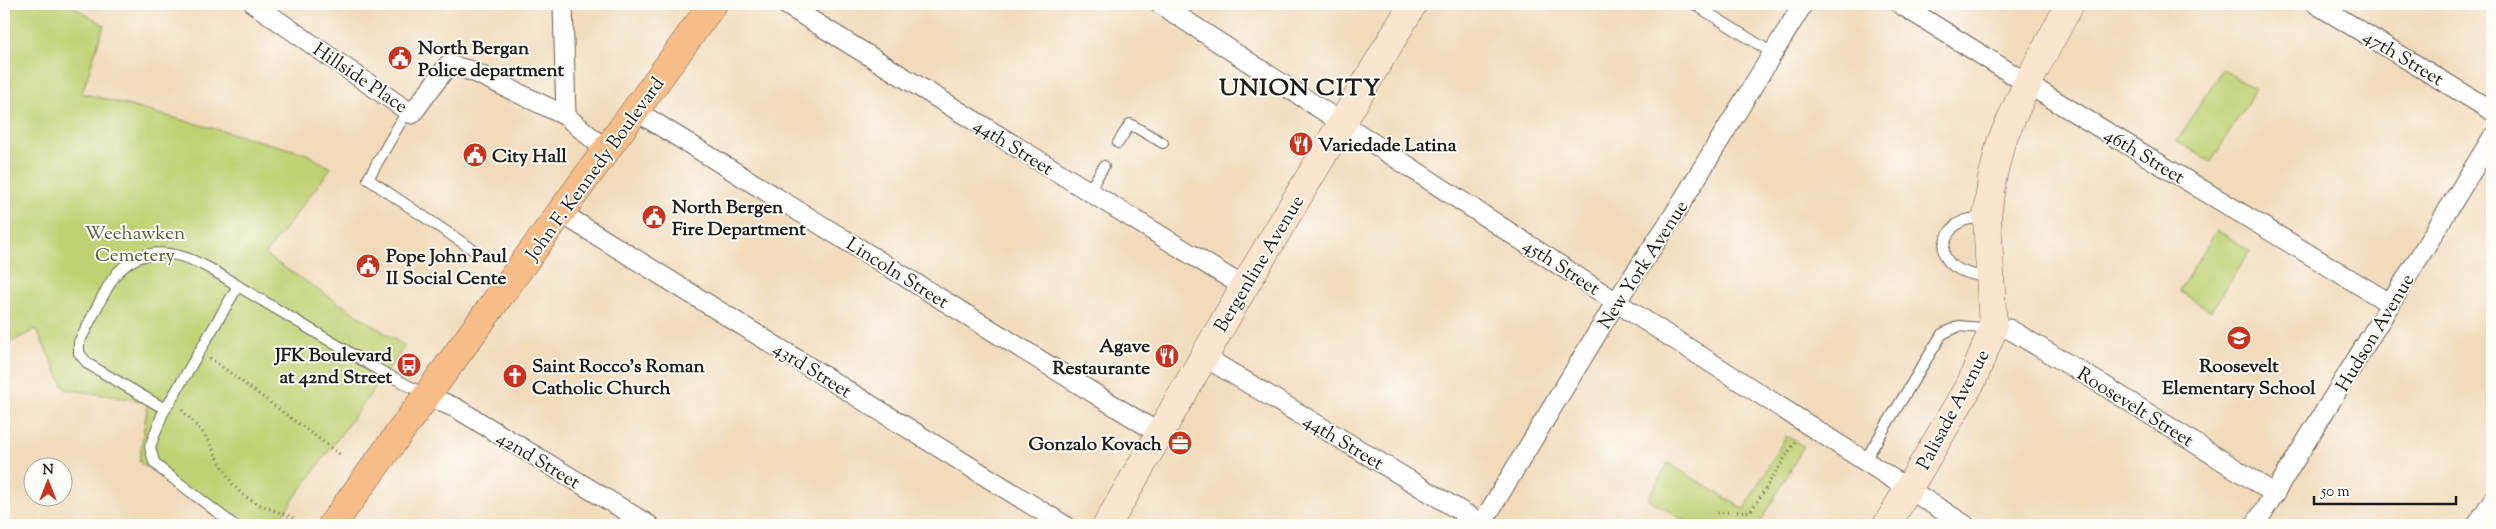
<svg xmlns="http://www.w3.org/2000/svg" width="2496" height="529" font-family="'Sorts Mill Goudy',serif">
<rect width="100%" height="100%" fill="#fdfcf7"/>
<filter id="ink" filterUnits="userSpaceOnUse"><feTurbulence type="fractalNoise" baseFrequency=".02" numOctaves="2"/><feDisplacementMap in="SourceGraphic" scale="10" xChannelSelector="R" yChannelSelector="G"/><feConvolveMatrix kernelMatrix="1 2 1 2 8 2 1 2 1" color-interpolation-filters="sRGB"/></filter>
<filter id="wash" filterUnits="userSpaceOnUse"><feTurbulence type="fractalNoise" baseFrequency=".0096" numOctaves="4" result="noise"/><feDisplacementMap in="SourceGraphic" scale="20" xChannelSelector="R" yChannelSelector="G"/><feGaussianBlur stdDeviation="1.12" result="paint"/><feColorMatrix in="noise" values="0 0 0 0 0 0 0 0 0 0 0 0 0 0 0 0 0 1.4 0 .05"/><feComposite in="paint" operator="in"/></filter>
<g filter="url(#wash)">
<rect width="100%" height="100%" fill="#f2dbbb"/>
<g fill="#c0d173" stroke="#6e7648">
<polygon points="4,4 69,4 104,25 82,93 305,153 331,168 265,255 405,346 275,525 236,525 139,462 148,402 65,389 36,329 4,346"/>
<polygon points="2222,69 2256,90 2211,162 2177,141"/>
<polygon points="2217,230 2250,251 2211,311 2179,291"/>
<polygon points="1786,436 1804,446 1759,525 1693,525 1648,499 1668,463 1744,509"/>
</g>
</g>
<g filter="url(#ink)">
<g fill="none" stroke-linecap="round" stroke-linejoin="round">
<defs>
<g id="lane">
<polyline points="1694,4 1774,54"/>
<polyline points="407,111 368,179 472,249"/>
<polyline points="1118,143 1130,124 1163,143"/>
<polyline points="1088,192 1104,166"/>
<path d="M1986,217C1979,218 1970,218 1963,221C1955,224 1950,230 1947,237C1933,265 1967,275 1988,277"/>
<path d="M165,409L88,364L79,353V342C89,325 106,285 118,272C156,233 203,263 238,286"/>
<polyline points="1865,460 1942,334 1959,326 1992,329"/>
<polyline points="234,525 162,470 154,462 150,447 162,415 238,286 377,369 426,395"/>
</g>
<g id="street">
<polyline points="254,4 412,114 448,65 472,71 566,116"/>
<polyline points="563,4 566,116 607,151"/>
<polyline points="785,4 1244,287"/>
<polyline points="1160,4 1616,302 1965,525"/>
<polyline points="1900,4 2044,94 2391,304"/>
<polyline points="2316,4 2492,111"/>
<polyline points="636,111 1160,434"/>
<polyline points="561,213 1064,525"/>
<polyline points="1993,329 2009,329 2108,388 2275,494"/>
<polyline points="1203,356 1484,525"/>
<polyline points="427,396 456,408 649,525"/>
<polyline points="1481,525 1616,302 1675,213 1803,4"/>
<polyline points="2255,525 2492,138"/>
<polyline points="2477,525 2492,501"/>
</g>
<g id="secondary">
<polyline points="1107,525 1244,287 1413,4"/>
<polyline points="1887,525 1972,381 1993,329 1987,217 1992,179 2001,142 2027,84 2070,4"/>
</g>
<polyline id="primary" points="332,525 713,4"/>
</defs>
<use href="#lane" stroke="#675f54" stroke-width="12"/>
<use href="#street" stroke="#675f54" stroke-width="21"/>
<use href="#secondary" stroke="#675f54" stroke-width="29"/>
<use href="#primary" stroke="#675f54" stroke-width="29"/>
<g stroke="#675f54" stroke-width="3" stroke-dasharray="1 4" stroke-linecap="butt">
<polyline points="210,358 342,456"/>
<polyline points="182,410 205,435 232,484 243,495 258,504 296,519"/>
<polyline points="1717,513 1751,511 1797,439"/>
</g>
<use href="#lane" stroke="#fff" stroke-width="10"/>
<use href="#street" stroke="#fff" stroke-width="19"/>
<use href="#secondary" stroke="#fce5cf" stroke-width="28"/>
<use href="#primary" stroke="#f7bd88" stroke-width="28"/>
</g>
</g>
<defs>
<symbol id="civic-disc" viewBox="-11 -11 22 22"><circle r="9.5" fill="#c8321e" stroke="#fdfcf7"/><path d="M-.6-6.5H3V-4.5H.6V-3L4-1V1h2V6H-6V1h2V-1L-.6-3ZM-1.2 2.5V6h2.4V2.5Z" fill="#fff"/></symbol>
<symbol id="restaurant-disc" viewBox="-11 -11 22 22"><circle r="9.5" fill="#c8321e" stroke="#fdfcf7"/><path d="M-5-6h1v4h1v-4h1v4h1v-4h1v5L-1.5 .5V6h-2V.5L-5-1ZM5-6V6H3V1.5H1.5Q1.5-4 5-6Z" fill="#fff"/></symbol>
<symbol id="school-disc" viewBox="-11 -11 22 22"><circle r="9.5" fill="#c8321e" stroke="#fdfcf7"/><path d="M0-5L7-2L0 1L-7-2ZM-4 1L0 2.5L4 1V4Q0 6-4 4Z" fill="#fff"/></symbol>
<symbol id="bus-disc" viewBox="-11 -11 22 22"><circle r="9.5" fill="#c8321e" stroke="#fdfcf7"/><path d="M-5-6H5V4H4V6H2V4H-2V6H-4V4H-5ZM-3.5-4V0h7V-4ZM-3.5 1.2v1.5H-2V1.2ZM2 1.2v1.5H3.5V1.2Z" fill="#fff"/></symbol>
<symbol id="church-disc" viewBox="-11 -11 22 22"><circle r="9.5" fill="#c8321e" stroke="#fdfcf7"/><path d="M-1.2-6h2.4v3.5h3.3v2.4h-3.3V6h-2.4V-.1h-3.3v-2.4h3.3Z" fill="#fff"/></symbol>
<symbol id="office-disc" viewBox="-11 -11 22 22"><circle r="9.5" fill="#c8321e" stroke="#fdfcf7"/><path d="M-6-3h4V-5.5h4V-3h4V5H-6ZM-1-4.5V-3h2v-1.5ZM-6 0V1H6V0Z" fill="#fff"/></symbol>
</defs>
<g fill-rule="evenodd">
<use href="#civic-disc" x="386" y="44" width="28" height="28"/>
<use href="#restaurant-disc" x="1287" y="130" width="28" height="28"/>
<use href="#civic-disc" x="461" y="141" width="28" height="28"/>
<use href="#civic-disc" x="640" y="203" width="28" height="28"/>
<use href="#civic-disc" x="354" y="252" width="28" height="28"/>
<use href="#school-disc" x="2225" y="324" width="28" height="28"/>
<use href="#restaurant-disc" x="1153" y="342" width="28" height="28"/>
<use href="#bus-disc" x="395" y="351" width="28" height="28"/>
<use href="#church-disc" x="501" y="362" width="28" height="28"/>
<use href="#office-disc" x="1166" y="429" width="28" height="28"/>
</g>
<g text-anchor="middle" stroke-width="4" stroke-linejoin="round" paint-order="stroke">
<g font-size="19" font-weight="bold" fill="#1c1c1c" stroke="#fdfcf7" text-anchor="start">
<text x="418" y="54">North Bergan<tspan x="418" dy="22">Police department</tspan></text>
<text x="1318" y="151">Variedade Latina</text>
<text x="492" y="162">City Hall</text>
<text x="672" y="213">North Bergen<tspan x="672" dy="22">Fire Department</tspan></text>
<text x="386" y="262">Pope John Paul<tspan x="386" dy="22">II Social Cente</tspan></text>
<text x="1150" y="352" text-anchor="end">Agave<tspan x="1150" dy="22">Restaurante</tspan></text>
<text x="392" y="361" text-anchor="end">JFK Boulevard<tspan x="392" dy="22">at 42nd Street</tspan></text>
<text x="532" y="372">Saint Rocco's Roman<tspan x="532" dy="22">Catholic Church</tspan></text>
<text x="2239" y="372" text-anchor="middle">Roosevelt<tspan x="2239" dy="22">Elementary School</tspan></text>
<text x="1162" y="450" text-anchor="end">Gonzalo Kovach</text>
</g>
<g font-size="19" fill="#1c1c1c" stroke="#fdfcf7">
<text transform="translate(2404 57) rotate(31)" y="7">47th Street</text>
<text transform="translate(361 77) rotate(34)" y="7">Hillside Place</text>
<text transform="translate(1014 146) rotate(32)" y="7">44th Street</text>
<text transform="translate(2145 155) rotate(31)" y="7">46th Street</text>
<text transform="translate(594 168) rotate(-54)" y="7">John F. Kennedy Boulevard</text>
<text transform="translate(1258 263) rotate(-59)" y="7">Bergenline Avenue</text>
<text transform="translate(1642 264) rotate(-57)" y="7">New York Avenue</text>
<text transform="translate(1562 266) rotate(33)" y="7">45th Street</text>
<text transform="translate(898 272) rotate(32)" y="7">Lincoln Street</text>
<text transform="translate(2374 332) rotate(-59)" y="7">Hudson Avenue</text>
<text transform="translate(813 369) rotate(32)" y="7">43rd Street</text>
<text transform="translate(2136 406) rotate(32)" y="7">Roosevelt Street</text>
<text transform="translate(1952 409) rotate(-62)" y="7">Palisade Avenue</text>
<text transform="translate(1344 441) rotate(31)" y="7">44th Street</text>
<text transform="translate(539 459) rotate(31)" y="7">42nd Street</text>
</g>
<g font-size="19" fill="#555b3a" stroke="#fdfcf7">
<text x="135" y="239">Weehawken<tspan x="135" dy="22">Cemetery</tspan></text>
</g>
<g font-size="24" font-weight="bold" letter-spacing="1" fill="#1c1c1c" stroke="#fdfcf7">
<text x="1300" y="95">UNION CITY</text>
</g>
</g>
<rect width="2496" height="529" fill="none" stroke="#fdfcf7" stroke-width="20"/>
<g transform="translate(48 482)"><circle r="24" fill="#fdfcf7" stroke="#a3a29f"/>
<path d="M0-4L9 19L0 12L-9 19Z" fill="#c8321e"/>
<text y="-8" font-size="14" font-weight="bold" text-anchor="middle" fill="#1c1c1c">N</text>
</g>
<path d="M2314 496v8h142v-8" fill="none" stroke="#1c1c1c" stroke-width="2.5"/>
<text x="2321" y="496" font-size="15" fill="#1c1c1c" stroke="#fdfcf7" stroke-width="4" paint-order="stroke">50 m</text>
</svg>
